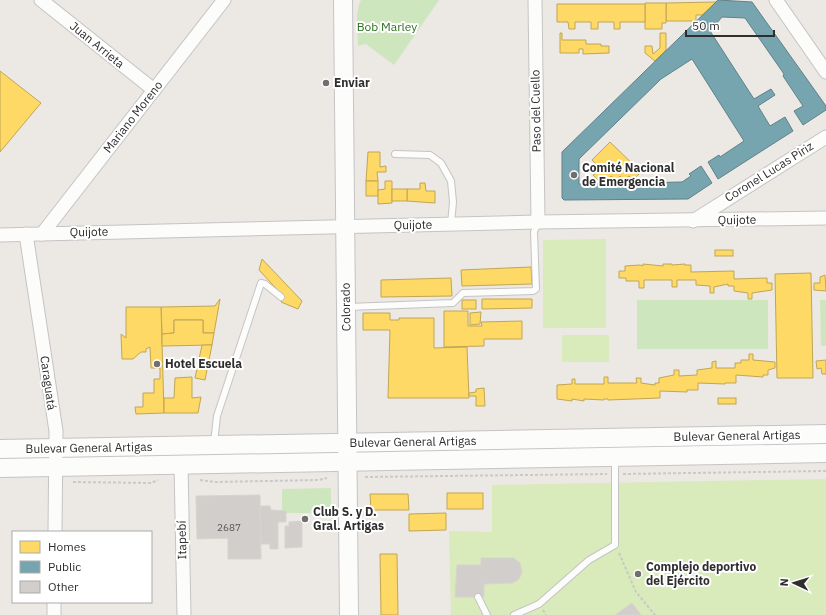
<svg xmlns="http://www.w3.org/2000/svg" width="826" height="615" font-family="'IBM Plex Sans',sans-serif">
<rect width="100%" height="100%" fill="#ece8e4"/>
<g fill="#cee6be">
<path d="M361,0H439L394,65L366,44L358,46C358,32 354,13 361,0Z"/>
<rect x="637" y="300" width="131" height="49"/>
<polygon points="820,300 826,300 826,346 821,346"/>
<polygon points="331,488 331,513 286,513 286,511 282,511 282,489"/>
</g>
<g fill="#d9eabb">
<polygon points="606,239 606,328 543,328 543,240"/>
<rect x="562" y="335" width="47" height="27"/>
<polygon points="826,479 826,615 451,615 449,531 492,532 492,485"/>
</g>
<g fill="#ffd966" stroke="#c0a655">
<polygon points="716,2 703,15 696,15 696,21 666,21 666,3"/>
<polygon points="645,3 666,3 666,23 662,23 662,29 645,29"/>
<polygon points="557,4 645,4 645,22 620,22 620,29 614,29 614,22 598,22 598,29 591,29 591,22 575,22 575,29 569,29 568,22 557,22"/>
<polygon points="560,33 562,33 562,40 586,40 586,44 601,44 601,46 609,46 609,53 583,54 583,49 579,49 579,53 560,53"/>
<polygon points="660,33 666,33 666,50 655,61 645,53 645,46 652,46 653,54 660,48"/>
<polygon points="0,71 41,103 0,152"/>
<polygon points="610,142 641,172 633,180 629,176 624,180 620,176 616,180 611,176 607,181 602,176 598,180 593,175 596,173 592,169 596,164 592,160"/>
<polygon points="368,152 380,152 380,167 386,166 386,172 377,172 378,181 366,181"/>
<rect x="366" y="181" width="12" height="15"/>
<polygon points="385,181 392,181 392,203 378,204 378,190 385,189"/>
<polygon points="420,183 425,183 426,191 435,191 435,203 407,201 407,189 420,189"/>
<rect x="392" y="189" width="15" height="12"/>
<rect x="715" y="250" width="18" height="6"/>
<polygon points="262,259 302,301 298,309 281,302 284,297 259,270"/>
<polygon points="643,264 663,266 663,264 672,264 672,265 685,264 685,265 691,265 691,272 734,271 734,279 767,278 767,283 772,283 772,290 752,293 752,299 748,299 748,293 734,291 734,286 728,286 728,284 714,287 714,293 710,293 710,286 696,285 696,280 677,280 677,287 672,287 672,280 644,280 644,288 639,288 639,281 626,281 626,278 619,278 619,271 625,271 625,266 640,265 643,266"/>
<polygon points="531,267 532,284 462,286 461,270"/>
<polygon points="811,273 813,378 777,378 775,274"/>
<polygon points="825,275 826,291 814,290 814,283 820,283 820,277"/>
<polygon points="451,278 452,296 381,297 381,280"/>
<polygon points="220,299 214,333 203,333 203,320 174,320 174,333 162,334 161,307 215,306"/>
<polygon points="482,299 532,299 532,308 482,309"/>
<rect x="462" y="300" width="14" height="9"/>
<polygon points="126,307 161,307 164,413 136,414 135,407 143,407 143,393 154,393 154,379 160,379 160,368 151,368 150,347 146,349 146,352 141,352 133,359 122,359 121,334 126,338"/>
<polygon points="444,311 468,311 468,326 482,326 481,322 522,321 522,339 484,339 484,346 444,347"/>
<polygon points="481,312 480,324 470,325 470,313"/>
<polygon points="363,313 390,313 390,320 399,320 399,318 434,318 434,348 467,347 469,398 388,398 390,330 363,330"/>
<polygon points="174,320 203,320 203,333 214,333 212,345 162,346 162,334 174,333"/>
<polygon points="202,345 212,345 205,380 195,378"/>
<polygon points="749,354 753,354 753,360 775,362 775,368 768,370 768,375 763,375 763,377 736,375 736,383 725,383 725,384 698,383 698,390 687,390 687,392 660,391 660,398 608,400 608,399 604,399 604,400 584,399 584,401 572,399 572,401 557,399 557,385 572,384 572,379 575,379 575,384 604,384 604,377 608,377 608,383 637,383 636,378 641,378 641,383 655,385 655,383 659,383 659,378 674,375 674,370 679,370 679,376 697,375 697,370 712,368 712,362 716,361 716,368 735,368 735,363 741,363 741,360 749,360"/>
<polygon points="826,360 826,374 822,374 821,368 817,369 816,361"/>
<polygon points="192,377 192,398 201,397 198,413 164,413 164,398 174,398 175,378"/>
<polygon points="484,388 485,406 476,406 476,396 469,396 469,393 476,392 476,389"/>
<rect x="718" y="398" width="18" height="6"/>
<rect x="447" y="493" width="36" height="16"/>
<polygon points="370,494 408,494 409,510 371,510"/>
<polygon points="446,513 446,530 409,531 409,514"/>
<polygon points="380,554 397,554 398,615 381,615"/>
</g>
<polygon fill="#76a5af" stroke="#608188" points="718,0 752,2 826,106 826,110 803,125 794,111 803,106 783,76 784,74 745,18 722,17 710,31 754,99 771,89 775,95 758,106 770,126 785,117 793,131 718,179 708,162 719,155 720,157 744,141 692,59 661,79 579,159 579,184 682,182 691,176 689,174 701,166 712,183 688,199 564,200 562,198 562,152"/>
<g fill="#d1cecb" stroke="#d7d4d0">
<polygon points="260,495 261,559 228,559 228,538 197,539 196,496"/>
<polygon points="260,506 270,506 271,510 286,511 286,522 278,522 278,549 270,549 270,544 261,544"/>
<polygon points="302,521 302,547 285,548 285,526 289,526 289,522"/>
<polygon points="481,558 514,558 520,563 522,572 519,579 513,583 484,584 484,597 455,597 457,565 481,565"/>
<polygon points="632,603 641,615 615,615"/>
</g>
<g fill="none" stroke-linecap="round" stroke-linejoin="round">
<defs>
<g id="lane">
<polyline points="395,154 430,155 441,163 451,181 453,202 451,224"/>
<polyline points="348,307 453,303 463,293 533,291 536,289 534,232 538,222"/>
<polyline points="214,443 217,416 261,283 265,284 281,297"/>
<polyline points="478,597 487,615"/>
<polyline points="514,615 539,604 589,560 615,545 615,458"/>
</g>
<g id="street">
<polyline points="41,0 154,90"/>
<polyline points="535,0 538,222"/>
<polyline points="776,0 826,72"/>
<polyline points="693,221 826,137"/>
<polyline points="26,234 56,431 55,532"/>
<polyline points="42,234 224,0"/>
<polyline points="0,235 538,222 826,218"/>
<polyline points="181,464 184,615"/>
<polyline points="54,615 54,602"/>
</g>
<g id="secondary">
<polyline points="343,0 349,615"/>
<polyline points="0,449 826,434"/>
<polyline points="0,468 826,453"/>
</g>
</defs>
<use href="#lane" stroke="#c5c4c5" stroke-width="8"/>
<use href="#street" stroke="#c5c4c5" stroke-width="15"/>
<use href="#secondary" stroke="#c5c4c5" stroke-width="20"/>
<g stroke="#c9c9c8" stroke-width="2" stroke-dasharray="3 2" stroke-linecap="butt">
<polyline points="623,474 826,471"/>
<polyline points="365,477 607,474"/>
<polyline points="200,480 215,482 319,480 327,478"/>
<polyline points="73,482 151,483 158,480"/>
<polyline points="619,553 636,592 655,615"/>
<polyline points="543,610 546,615"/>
</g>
<use href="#lane" stroke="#fcfcfb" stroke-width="6"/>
<use href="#street" stroke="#fcfcfb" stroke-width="13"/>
<use href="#secondary" stroke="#fcfcfb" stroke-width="18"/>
</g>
<g fill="#706f6e" stroke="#fff" stroke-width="1.5">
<circle cx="326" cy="83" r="4"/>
<circle cx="574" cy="175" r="4"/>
<circle cx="157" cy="364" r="4"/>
<circle cx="305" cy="519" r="4"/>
<circle cx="638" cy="574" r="4"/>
</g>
<g text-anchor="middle" stroke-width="4" stroke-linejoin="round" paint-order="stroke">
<g font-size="10" fill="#585857">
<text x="229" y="531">2687</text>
</g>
<g font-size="12" fill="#2c6e1b" stroke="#fff">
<text x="387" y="31">Bob Marley</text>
</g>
<g font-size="12" fill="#2e2e2e" stroke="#fff">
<text transform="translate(97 45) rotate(39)" y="4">Juan Arrieta</text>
<text transform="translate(536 111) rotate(-91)" y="4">Paso del Cuello</text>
<text transform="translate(133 117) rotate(-52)" y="4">Mariano Moreno</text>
<text transform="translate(769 172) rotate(-32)" y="4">Coronel Lucas Píriz</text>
<text transform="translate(737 220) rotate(-1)" y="4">Quijote</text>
<text transform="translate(413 225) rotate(-1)" y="4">Quijote</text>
<text transform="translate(89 232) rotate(-1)" y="4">Quijote</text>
<text transform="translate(346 307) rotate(-91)" y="4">Colorado</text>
<text transform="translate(48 383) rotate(82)" y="4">Caraguatá</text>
<text transform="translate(737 436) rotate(-1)" y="4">Bulevar General Artigas</text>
<text transform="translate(413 442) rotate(-1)" y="4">Bulevar General Artigas</text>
<text transform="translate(89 448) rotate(-1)" y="4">Bulevar General Artigas</text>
<text transform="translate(182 540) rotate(-91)" y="4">Itapebí</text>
</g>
<g font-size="12" font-weight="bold" fill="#2e2e2e" stroke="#fff" text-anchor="start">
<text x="334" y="87">Enviar</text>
<text x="582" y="172">Comité Nacional<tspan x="582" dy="14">de Emergencia</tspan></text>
<text x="165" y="368">Hotel Escuela</text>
<text x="313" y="516">Club S. y D.<tspan x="313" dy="14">Gral. Artigas</tspan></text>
<text x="646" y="571">Complejo deportivo<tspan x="646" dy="14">del Ejército</tspan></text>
</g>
</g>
<rect x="12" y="531" width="140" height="72" fill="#ffffff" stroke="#ababab"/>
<rect x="20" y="541" width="20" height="12" fill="#ffd966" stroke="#ababab"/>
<text x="48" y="551" font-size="12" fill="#2e2e2e">Homes</text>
<rect x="20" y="561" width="20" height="12" fill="#76a5af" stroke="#ababab"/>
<text x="48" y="571" font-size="12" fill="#2e2e2e">Public</text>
<rect x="20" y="581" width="20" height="12" fill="#d1cecb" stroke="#ababab"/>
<text x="48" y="591" font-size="12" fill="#2e2e2e">Other</text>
<g transform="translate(794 583) rotate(274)" stroke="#ffffff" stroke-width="3" paint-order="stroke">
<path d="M0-3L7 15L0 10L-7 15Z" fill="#2e2e2e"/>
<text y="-6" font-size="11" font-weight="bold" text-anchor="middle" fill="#2e2e2e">N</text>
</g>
<path d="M686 30v6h88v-6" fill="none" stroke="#2e2e2e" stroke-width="2"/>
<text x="692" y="30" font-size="12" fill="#2e2e2e" stroke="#ffffff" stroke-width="3" paint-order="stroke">50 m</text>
</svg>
